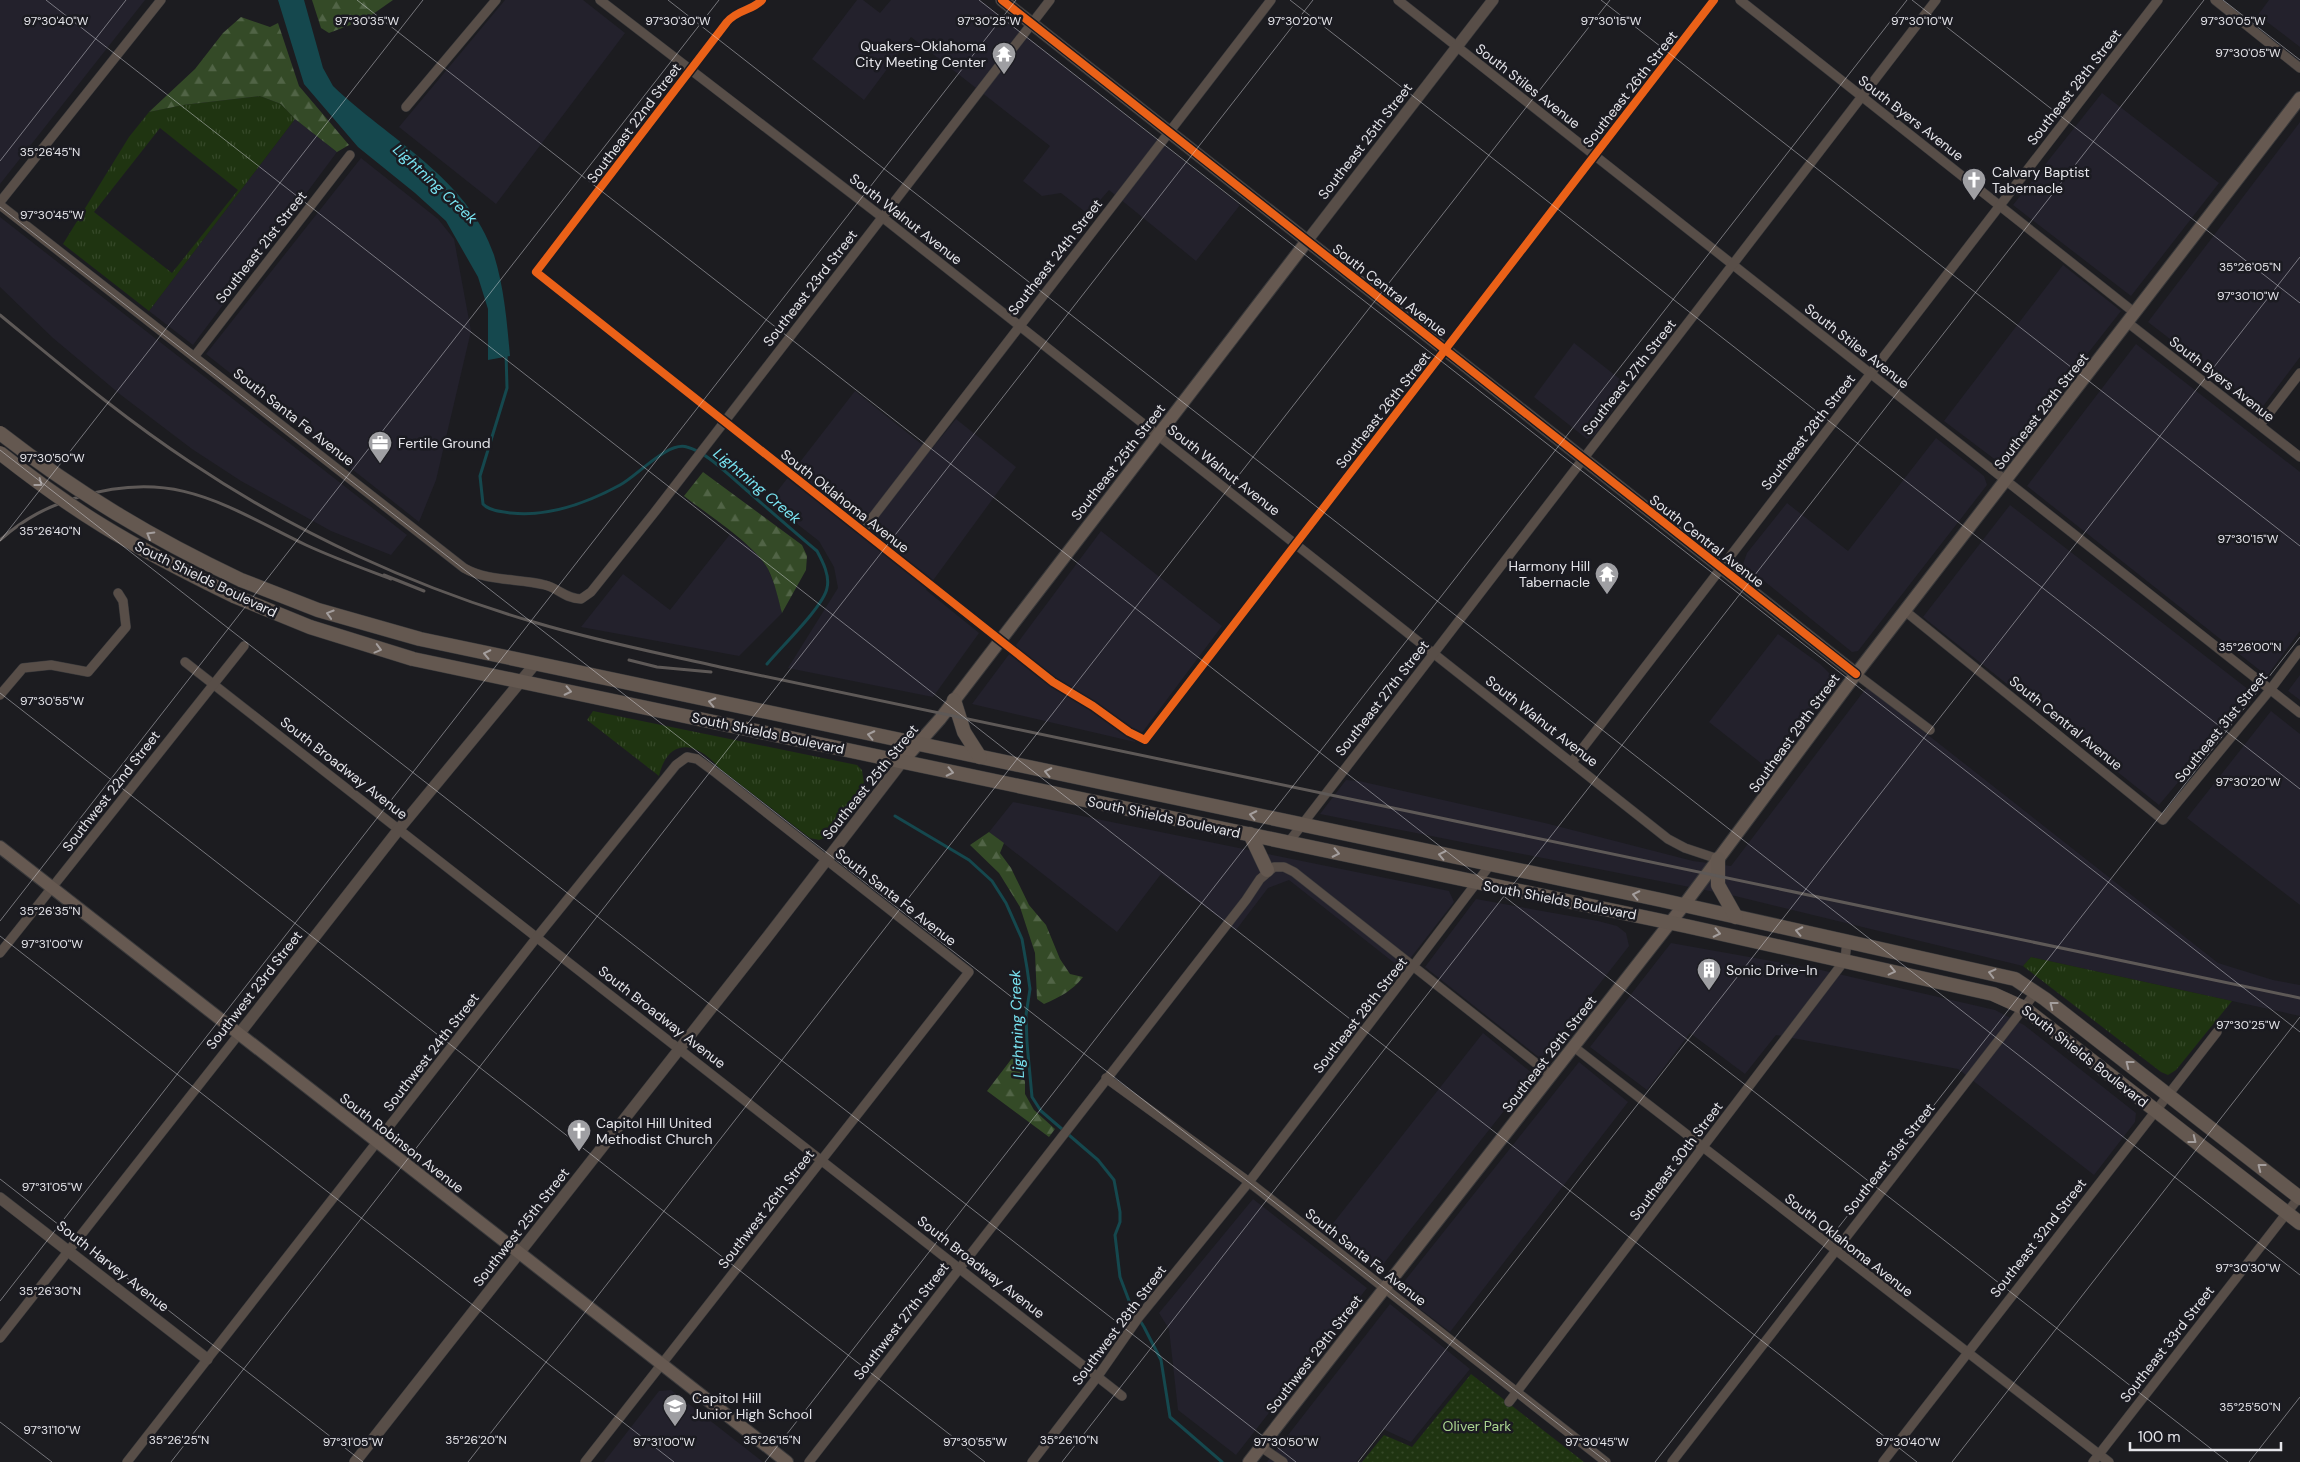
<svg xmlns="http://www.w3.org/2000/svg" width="2300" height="1462" font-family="'DM Sans',sans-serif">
<defs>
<pattern id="grass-tufts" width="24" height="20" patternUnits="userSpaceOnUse" patternTransform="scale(1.25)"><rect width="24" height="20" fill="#1f3411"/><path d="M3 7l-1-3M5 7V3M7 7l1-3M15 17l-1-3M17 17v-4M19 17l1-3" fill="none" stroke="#354828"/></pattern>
<pattern id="forest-firs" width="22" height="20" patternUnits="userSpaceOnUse" patternTransform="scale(1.25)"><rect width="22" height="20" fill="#344a27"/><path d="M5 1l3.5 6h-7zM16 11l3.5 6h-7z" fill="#516446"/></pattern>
<pattern id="park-dots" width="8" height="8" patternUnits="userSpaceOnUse" patternTransform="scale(1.25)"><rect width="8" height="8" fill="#1f3411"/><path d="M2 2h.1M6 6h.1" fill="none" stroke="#354828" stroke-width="1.8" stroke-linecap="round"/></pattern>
</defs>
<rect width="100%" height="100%" fill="#1c1c20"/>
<g fill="#23212c">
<polygon points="0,0 145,0 0,184"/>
<polygon points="505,0 583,0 625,33 496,204 399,127"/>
<polygon points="857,0 863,0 880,13 891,0 980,0 1240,205 1196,261 1109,190 1088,214 1061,193 1042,196 1023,181 1050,146 911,37 864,100 812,59"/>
<polygon points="2269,0 2300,0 2300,47 2258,15"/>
<polygon points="2102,93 2219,183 2131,296 2013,205"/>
<polygon points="295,119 337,152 193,345 149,311"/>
<polygon points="2300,122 2300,357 2261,409 2148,322"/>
<polygon points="361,158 438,219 454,239 471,331 436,480 419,522 206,354"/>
<polygon points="0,217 407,535 391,555 331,531 241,481 192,449 121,395 53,338 0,287"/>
<polygon points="2063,265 2121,311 2001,464 1944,421"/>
<polygon points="1574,343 1630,387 1594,436 1587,439 1534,397"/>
<polygon points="2136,344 2300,472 2300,631 2267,676 2027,486"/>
<polygon points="855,391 930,451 956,419 1016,467 926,590 979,633 933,697 788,668 838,588 834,567 819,541 769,502"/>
<polygon points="1936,438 1984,476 1987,485 1858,651 1852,652 1743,564 1747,553 1787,503 1848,551"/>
<polygon points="2010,505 2253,693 2159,805 1923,617"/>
<polygon points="1101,531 1222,626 1135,742 972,704"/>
<polygon points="731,533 756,552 768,569 776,589 782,613 739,656 581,627 623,574 670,610"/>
<polygon points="1778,634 1820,664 1832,676 1834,685 1766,767 1709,722"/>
<polygon points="2300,675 2300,700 2288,691"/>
<polygon points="1867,687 2218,963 2273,980 2300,985 2300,1016 2031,957 2023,966 1735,896 1320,814 1346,780 1359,781 1545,823 1693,861 1731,866"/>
<polygon points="2271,711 2300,734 2300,905 2187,818"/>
<polygon points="1013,802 1430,887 1449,891 1454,902 1402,969 1289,880 1268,888 1236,930 1161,874 1117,932 989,832"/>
<polygon points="1476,899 1598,921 1617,926 1626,933 1629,946 1541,1059 1425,967"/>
<polygon points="1671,943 1821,970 1995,1010 2024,1025 2136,1113 2135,1122 2094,1175 1958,1069 1776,1035 1745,1074 1690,1033 1647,1090 1590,1047"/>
<polygon points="1483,1033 1533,1074 1377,1272 1327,1231"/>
<polygon points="1579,1062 1628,1102 1450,1332 1402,1295 1403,1283"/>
<polygon points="1253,1199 1367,1288 1236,1455 1178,1410 1169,1329 1159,1313"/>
<polygon points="1390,1304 1470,1369 1411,1442 1383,1429 1356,1462 1267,1462"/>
<polygon points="671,1390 763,1462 604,1462 659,1391"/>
</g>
<g fill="url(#grass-tufts)" fill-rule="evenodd">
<path d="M260,96L281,104L295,119L149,311L63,244L129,137L149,112L183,105ZM160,128L238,190L172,273L94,212Z"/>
<path d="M593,711L857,765L862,770L864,784L824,838L819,840L810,838L719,768C697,741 668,737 659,776L587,720Z"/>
<polygon points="2031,957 2232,1001 2176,1070 2168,1075 2161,1072 2023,966"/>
</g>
<g fill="url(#forest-firs)">
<polygon points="312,0 393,0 366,19 329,33 321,28"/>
<polygon points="241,17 270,27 278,23 299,86 349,145 337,152 295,119 281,104 260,96 183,105 149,112 195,69 223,33"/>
<path d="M703,472L802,545L807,556L806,570L782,613C778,598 775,583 768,569C754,544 708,515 684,496Z"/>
<path d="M989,832L1004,843L1000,853L1011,868L1029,905L1046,925L1060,959L1070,974L1083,977C1072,991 1060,997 1044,1004L1037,999L1035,953L1020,907L999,873L970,845Z"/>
<polygon points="1016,1053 1025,1082 1025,1094 1034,1110 1055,1129 1049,1137 987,1091"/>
</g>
<polygon fill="url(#park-dots)" points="1471,1374 1584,1462 1362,1462 1384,1435 1412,1447"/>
<path fill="#15484e" d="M278,0H304L323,68L333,86C388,139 468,178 494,255C504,287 507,322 510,356L488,360V309L478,277L446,221L415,193L358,147L304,84Z"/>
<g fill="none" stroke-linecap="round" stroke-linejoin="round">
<g stroke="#15484e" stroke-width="3">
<path d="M506,353L507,388L480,476L483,504C489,511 503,512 511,513C549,517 587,503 620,485C637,476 668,441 687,447C708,453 726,473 743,487C767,508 792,530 817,551C823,562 830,576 827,588C824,606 780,648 767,664"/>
<polyline points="895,816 969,860 992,881 1006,903 1022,939 1027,968 1030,989 1026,1015 1027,1043 1032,1097 1041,1111 1098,1160 1114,1180 1120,1212 1120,1222 1115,1235 1120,1277 1131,1306 1144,1327 1161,1360 1170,1417 1222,1462"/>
</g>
<defs>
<g id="minor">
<polyline points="600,0 882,217 1668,839 1685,848 1718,859"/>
<path d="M762,0C752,11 738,9 727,22L536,272L1053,682L1093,706L1129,732L1145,740L1714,0"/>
<polyline points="1398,0 2300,713"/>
<polyline points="1740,0 2135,313"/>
<polyline points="2215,0 2300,68"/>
<polyline points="406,107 496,0"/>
<polyline points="0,202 161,0"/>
<path d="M0,205L464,568C488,582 519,578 545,585C558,588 566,599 581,599L591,592L654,513L1050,0"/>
<polyline points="2127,322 2300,457"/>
<polyline points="194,357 350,155"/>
<polyline points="2260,425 2300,373"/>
<polyline points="862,531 1271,0"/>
<polyline points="1905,611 2163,820 2270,690 2300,650"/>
<polyline points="185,662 1122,1396"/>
<polyline points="1856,674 1930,730"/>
<polyline points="0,695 23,668 51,665 88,672 126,627 123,601 118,593"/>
<polyline points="1572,762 2158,0"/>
<polyline points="1288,843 1936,0"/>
<polyline points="0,953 244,646"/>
<polyline points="1574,1047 2109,1462"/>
<polyline points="1106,1078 1249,1182 1606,1462"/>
<polyline points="0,1338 239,1034"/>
<polyline points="1509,1402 1845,960 1847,941"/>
<polyline points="1261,1447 1283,1462"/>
<polyline points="127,1462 537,937 676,765 687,757 697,759 716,773 969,972 585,1462"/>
<polyline points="809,1462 1246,900 1260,879 1274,867 1284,867 1294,872 1552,1076"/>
<polyline points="1032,1462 1098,1376 1139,1317 1249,1182 1490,865"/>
<polyline points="1672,1462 2036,992"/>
<polyline points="1883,1462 2217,1032"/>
<polyline points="2093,1462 2300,1196"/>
</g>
<g id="tertiary">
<polyline points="1307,241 1493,0"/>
<polyline points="239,1034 399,829 535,664"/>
<polyline points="0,1198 207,1359"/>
<polyline points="355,1462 765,940 902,762"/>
</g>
<g id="secondary">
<polyline points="1002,0 1856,674"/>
<polyline points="902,762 940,719 1307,241"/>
<polyline points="0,847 787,1462"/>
<polyline points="1249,1462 1684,905 1856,674 2300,98"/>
</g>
<g id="primary">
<polyline points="241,580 318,610 420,639 1661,900 2015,979 2045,999 2300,1198"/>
<polyline points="234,596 310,627 413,659 1686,926 1993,994 2024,1008 2300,1223"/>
<polyline points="954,700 964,732 980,757"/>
<polyline points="1250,834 1267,870"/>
<polyline points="1718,859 1718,885 1736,917"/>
</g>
</defs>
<use href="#minor" stroke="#39393b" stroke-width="10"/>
<use href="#tertiary" stroke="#39393b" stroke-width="12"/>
<use href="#secondary" stroke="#39393b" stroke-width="14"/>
<use href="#primary" stroke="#39393b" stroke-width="15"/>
<use href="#minor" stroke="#584e48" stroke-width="9"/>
<use href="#tertiary" stroke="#584e48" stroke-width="11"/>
<use href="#secondary" stroke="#665951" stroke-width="12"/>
<use href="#primary" stroke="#645850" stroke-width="14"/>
<g stroke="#5e5957" stroke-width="3">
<path d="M0,315C62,366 123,418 190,462C296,533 416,588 537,623C597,641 659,653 720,667L2300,998"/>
<path d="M0,540C25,518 48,506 79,497C175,468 224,505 306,545C334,558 362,568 391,579"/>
<polyline points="384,575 424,591"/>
<polyline points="629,660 657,667 711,672"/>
</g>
<defs>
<g id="primary-bridge">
<path d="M0,433C77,493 152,538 241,580"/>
<path d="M0,453C33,479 67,504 103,526C145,552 189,574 234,596"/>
</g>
</defs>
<use href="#primary-bridge" stroke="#39393b" stroke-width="15" stroke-linecap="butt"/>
<use href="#primary-bridge" stroke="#645850" stroke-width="14"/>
<defs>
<g id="cycleway">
<path d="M762,0C752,11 738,9 727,22L536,272L1053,682L1093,706L1129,732L1145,740L1714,0"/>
<polyline points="1002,0 1856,674"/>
</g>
</defs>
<use href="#cycleway" stroke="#1b1b21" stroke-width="11"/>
<use href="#cycleway" stroke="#ea6118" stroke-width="8"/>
</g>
<defs><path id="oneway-chevron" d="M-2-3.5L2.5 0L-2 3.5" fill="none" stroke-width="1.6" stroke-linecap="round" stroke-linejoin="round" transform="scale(1.25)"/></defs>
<g stroke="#a49e9d">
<use href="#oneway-chevron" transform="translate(39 483) rotate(37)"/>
<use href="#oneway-chevron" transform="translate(150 535) rotate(-150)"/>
<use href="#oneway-chevron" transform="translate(330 614) rotate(-163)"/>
<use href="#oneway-chevron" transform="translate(378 649) rotate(15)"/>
<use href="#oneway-chevron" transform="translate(487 654) rotate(-168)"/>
<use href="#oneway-chevron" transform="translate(568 691) rotate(12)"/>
<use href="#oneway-chevron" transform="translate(712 702) rotate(-168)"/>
<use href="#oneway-chevron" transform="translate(871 735) rotate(-168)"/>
<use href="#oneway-chevron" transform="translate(950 772) rotate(12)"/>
<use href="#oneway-chevron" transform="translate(1048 772) rotate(-168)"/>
<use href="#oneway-chevron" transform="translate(1253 815) rotate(-168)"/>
<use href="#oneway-chevron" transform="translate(1336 853) rotate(12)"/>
<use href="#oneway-chevron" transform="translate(1442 855) rotate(-168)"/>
<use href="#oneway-chevron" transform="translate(1636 895) rotate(-168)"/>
<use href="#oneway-chevron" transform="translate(1799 931) rotate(-168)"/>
<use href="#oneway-chevron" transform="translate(1717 933) rotate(12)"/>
<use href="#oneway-chevron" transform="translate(1892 971) rotate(13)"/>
<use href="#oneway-chevron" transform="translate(1992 973) rotate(-166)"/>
<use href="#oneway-chevron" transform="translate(2053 1005) rotate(-142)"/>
<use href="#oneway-chevron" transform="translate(2129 1064) rotate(-142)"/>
<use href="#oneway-chevron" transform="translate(2193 1140) rotate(38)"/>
<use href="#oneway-chevron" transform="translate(2261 1167) rotate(-142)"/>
</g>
<path fill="none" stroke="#e5e5ea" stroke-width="1" stroke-opacity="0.45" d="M46,0L1917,1462M357,0L2228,1462M668,0L2300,1275M979,0L2300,1032M1290,0L2300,789M1601,0L2300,546M1912,0L2300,303M2223,0L2300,60M0,161L126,0M0,207L1607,1462M0,450L1296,1462M0,541L423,0M0,693L985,1462M0,921L719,0M0,936L674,1462M0,1179L363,1462M0,1301L1016,0M0,1422L52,1462M171,1462L1313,0M468,1462L1610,0M765,1462L1907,0M1062,1462L2204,0M1358,1462L2300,257M1655,1462L2300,637M1952,1462L2300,1017M2249,1462L2300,1397"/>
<defs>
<symbol id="temple-pin" viewBox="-11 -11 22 30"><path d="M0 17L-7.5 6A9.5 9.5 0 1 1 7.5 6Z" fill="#9f9fa3" stroke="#1b1b21"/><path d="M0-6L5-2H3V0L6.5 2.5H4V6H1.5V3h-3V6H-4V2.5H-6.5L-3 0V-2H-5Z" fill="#fff"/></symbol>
<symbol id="church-pin" viewBox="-11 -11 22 30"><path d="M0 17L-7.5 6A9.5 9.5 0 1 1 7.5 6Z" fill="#9f9fa3" stroke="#1b1b21"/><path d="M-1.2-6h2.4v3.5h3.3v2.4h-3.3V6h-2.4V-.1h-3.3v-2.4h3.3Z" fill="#fff"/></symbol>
<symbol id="office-pin" viewBox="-11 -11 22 30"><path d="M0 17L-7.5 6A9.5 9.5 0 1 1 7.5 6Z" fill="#9f9fa3" stroke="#1b1b21"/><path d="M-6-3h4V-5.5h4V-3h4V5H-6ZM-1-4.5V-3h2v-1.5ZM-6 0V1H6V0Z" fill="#fff"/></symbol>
<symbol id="building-pin" viewBox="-11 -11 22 30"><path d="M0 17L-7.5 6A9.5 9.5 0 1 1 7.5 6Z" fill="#9f9fa3" stroke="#1b1b21"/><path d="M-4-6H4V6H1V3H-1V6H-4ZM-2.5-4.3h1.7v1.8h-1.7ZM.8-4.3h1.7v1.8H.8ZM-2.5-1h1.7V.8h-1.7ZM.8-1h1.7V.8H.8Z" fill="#fff"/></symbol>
<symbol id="school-pin" viewBox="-11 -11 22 30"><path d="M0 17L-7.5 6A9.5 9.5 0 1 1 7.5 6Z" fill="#9f9fa3" stroke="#1b1b21"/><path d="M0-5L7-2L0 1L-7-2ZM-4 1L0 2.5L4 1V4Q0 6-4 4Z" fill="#fff"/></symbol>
</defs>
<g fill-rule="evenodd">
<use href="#temple-pin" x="990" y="40" width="28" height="38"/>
<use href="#church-pin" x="1960" y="166" width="28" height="38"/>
<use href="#office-pin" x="366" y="429" width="28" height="38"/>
<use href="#temple-pin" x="1593" y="560" width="28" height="38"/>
<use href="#building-pin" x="1695" y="956" width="28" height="38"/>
<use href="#church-pin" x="565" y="1117" width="28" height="38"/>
<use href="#school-pin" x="661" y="1392" width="28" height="38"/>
</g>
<g text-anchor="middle" stroke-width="5" stroke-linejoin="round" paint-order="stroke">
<g font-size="14" fill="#e5e5ea" stroke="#1b1b21" text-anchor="start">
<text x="986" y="51" text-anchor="end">Quakers-Oklahoma<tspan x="986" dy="16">City Meeting Center</tspan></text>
<text x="1992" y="177">Calvary Baptist<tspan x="1992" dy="16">Tabernacle</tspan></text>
<text x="398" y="448">Fertile Ground</text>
<text x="1590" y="571" text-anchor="end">Harmony Hill<tspan x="1590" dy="16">Tabernacle</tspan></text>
<text x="1726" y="975">Sonic Drive-In</text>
<text x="596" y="1128">Capitol Hill United<tspan x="596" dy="16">Methodist Church</tspan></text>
<text x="692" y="1403">Capitol Hill<tspan x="692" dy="16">Junior High School</tspan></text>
</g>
<g font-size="14" fill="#e5e5ea" stroke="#1b1b21">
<text transform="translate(1528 86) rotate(38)" y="5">South Stiles Avenue</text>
<text transform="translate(2074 87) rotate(-52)" y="5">Southeast 28th Street</text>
<text transform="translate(1630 89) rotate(-52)" y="5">Southeast 26th Street</text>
<text transform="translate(1911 118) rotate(38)" y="5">South Byers Avenue</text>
<text transform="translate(634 123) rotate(-53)" y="5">Southeast 22nd Street</text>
<text transform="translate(1365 141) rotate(-52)" y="5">Southeast 25th Street</text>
<text transform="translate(906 219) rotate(38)" y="5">South Walnut Avenue</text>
<text transform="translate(261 247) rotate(-52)" y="5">Southeast 21st Street</text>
<text transform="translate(1055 257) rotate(-52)" y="5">Southeast 24th Street</text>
<text transform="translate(810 288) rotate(-52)" y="5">Southeast 23rd Street</text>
<text transform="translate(1390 290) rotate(38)" y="5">South Central Avenue</text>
<text transform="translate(1857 346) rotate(38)" y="5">South Stiles Avenue</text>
<text transform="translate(1629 377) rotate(-52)" y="5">Southeast 27th Street</text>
<text transform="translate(2222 379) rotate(38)" y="5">South Byers Avenue</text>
<text transform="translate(1383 410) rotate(-52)" y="5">Southeast 26th Street</text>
<text transform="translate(2041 411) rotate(-52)" y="5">Southeast 29th Street</text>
<text transform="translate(294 417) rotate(38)" y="5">South Santa Fe Avenue</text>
<text transform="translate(1808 432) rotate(-52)" y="5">Southeast 28th Street</text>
<text transform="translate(1118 462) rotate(-52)" y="5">Southeast 25th Street</text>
<text transform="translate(1224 470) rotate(38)" y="5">South Walnut Avenue</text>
<text transform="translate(845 501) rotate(38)" y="5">South Oklahoma Avenue</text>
<text transform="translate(1707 541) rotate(38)" y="5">South Central Avenue</text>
<text transform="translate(206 579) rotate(26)" y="5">South Shields Boulevard</text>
<text transform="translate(1382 698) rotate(-52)" y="5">Southeast 27th Street</text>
<text transform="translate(1542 721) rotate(38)" y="5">South Walnut Avenue</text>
<text transform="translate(2066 723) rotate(39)" y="5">South Central Avenue</text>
<text transform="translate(2221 727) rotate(-51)" y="5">Southeast 31st Street</text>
<text transform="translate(768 733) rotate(12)" y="5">South Shields Boulevard</text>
<text transform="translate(1794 733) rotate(-54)" y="5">Southeast 29th Street</text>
<text transform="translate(344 768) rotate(38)" y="5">South Broadway Avenue</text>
<text transform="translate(870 782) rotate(-51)" y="5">Southeast 25th Street</text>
<text transform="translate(111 791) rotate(-52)" y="5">Southwest 22nd Street</text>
<text transform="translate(1164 817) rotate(12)" y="5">South Shields Boulevard</text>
<text transform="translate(896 897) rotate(38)" y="5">South Santa Fe Avenue</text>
<text transform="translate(1560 900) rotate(11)" y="5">South Shields Boulevard</text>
<text transform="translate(254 990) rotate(-52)" y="5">Southwest 23rd Street</text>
<text transform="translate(1360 1015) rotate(-52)" y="5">Southeast 28th Street</text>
<text transform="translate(662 1017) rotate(38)" y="5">South Broadway Avenue</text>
<text transform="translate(431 1052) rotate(-52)" y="5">Southwest 24th Street</text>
<text transform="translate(1549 1054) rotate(-52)" y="5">Southeast 29th Street</text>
<text transform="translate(2085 1056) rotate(38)" y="5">South Shields Boulevard</text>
<text transform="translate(402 1143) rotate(38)" y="5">South Robinson Avenue</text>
<text transform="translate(1889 1159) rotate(-52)" y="5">Southeast 31st Street</text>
<text transform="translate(1676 1161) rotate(-53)" y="5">Southeast 30th Street</text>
<text transform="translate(766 1209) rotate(-52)" y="5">Southwest 26th Street</text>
<text transform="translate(521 1227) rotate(-52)" y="5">Southwest 25th Street</text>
<text transform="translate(2038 1238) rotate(-52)" y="5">Southeast 32nd Street</text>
<text transform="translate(1849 1245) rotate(38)" y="5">South Oklahoma Avenue</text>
<text transform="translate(1366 1257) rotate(38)" y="5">South Santa Fe Avenue</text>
<text transform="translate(113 1266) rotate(38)" y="5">South Harvey Avenue</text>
<text transform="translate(981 1267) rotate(38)" y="5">South Broadway Avenue</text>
<text transform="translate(901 1321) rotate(-52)" y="5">Southwest 27th Street</text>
<text transform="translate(1119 1325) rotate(-53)" y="5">Southwest 28th Street</text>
<text transform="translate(2167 1344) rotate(-52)" y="5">Southeast 33rd Street</text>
<text transform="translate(1314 1354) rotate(-52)" y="5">Southwest 29th Street</text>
</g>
<g font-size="14" fill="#acd692" stroke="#1b1b21">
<text x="1477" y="1431">Oliver Park</text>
</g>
<g font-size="15" font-style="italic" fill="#79e5f3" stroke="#1b1b21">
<text transform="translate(435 184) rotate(43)" y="5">Lightning Creek</text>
<text transform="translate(757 486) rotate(40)" y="5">Lightning Creek</text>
<text transform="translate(1017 1024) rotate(-92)" y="5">Lightning Creek</text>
</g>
</g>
<g font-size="12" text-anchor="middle" fill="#e5e5ea" stroke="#1b1b21" stroke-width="5" stroke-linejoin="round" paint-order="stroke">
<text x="56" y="25">97°30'40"W</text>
<text x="367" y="25">97°30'35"W</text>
<text x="678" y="25">97°30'30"W</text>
<text x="989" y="25">97°30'25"W</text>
<text x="1300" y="25">97°30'20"W</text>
<text x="1611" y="25">97°30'15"W</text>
<text x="1922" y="25">97°30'10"W</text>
<text x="2233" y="25">97°30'05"W</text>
<text x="2248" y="57">97°30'05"W</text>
<text x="50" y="156">35°26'45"N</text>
<text x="52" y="219">97°30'45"W</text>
<text x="2250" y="271">35°26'05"N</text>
<text x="2248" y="300">97°30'10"W</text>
<text x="52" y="462">97°30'50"W</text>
<text x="50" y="535">35°26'40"N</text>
<text x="2248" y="543">97°30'15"W</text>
<text x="2250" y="651">35°26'00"N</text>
<text x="52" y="705">97°30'55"W</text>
<text x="2248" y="786">97°30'20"W</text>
<text x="50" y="915">35°26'35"N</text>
<text x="52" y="948">97°31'00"W</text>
<text x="2248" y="1029">97°30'25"W</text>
<text x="52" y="1191">97°31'05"W</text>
<text x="2248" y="1272">97°30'30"W</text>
<text x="50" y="1295">35°26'30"N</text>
<text x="2250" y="1411">35°25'50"N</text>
<text x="52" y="1434">97°31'10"W</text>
<text x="179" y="1444">35°26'25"N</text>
<text x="476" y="1444">35°26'20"N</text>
<text x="772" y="1444">35°26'15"N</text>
<text x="1069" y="1444">35°26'10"N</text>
<text x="353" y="1446">97°31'05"W</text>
<text x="664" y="1446">97°31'00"W</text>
<text x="975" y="1446">97°30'55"W</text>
<text x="1286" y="1446">97°30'50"W</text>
<text x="1597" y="1446">97°30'45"W</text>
<text x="1908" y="1446">97°30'40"W</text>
</g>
<path d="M2130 1442v8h151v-8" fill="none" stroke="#e5e5ea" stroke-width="2.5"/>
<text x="2138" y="1442" font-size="15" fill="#e5e5ea" stroke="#1b1b21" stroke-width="4" paint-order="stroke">100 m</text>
</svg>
